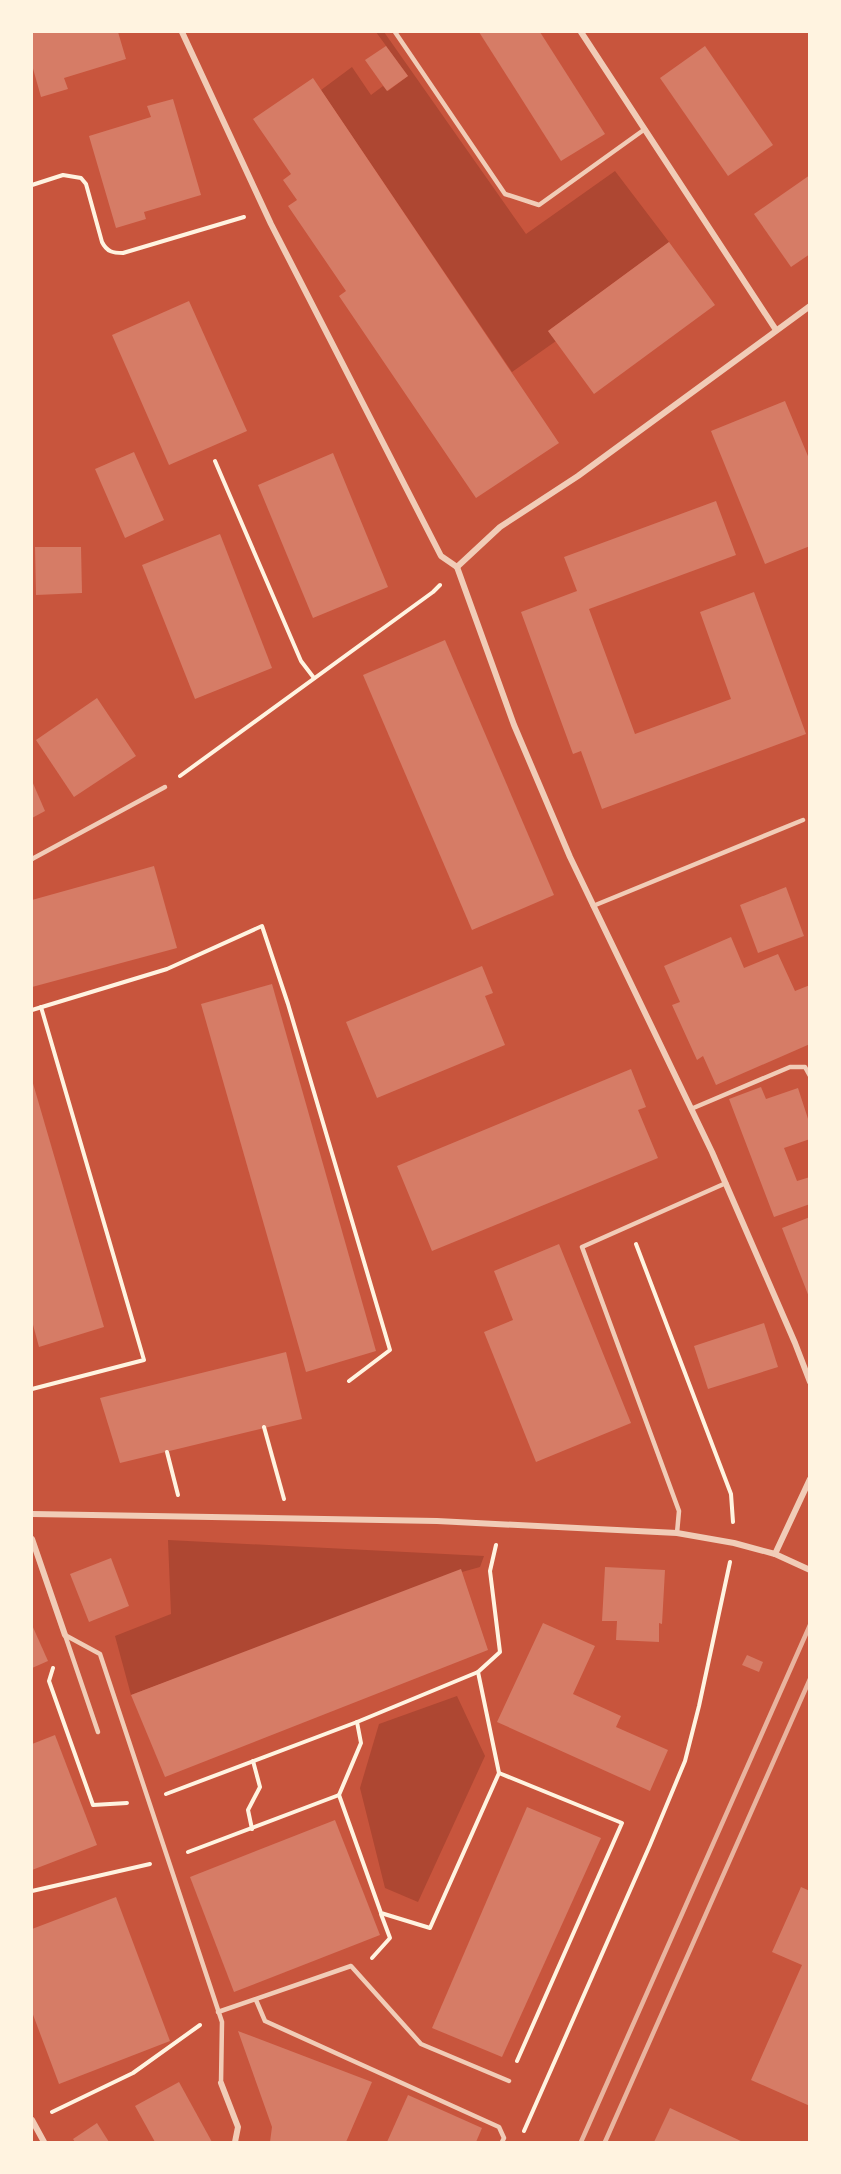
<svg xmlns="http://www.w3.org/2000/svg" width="841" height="2174" font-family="'Asap Condensed',sans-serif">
<rect width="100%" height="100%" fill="#c8553d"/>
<g fill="#ae4732">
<polygon points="376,32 384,32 526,234 615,171 669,242 548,331 556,341 512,372 321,90 352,67 371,95 383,86 388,91 408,76"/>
<polygon points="168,1540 484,1556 480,1567 462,1572 131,1695 115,1636 171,1614"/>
<polygon points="457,1696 485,1756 418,1902 385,1888 360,1788 379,1724"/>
</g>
<g fill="#d67c66">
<polygon points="32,32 118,32 126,59 64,78 68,89 41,97 32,65"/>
<polygon points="479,32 540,32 605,134 561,161"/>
<polygon points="386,46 408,76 387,91 365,60"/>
<polygon points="705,46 773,145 728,176 660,78"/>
<polygon points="313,78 559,443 476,498 339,296 346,291 288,206 297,200 283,180 291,174 253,119"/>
<polygon points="173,99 201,195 144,212 146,219 116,228 89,136 151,117 147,106"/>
<polygon points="810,175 810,254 791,267 754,214"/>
<polygon points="669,242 715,305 594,394 548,331"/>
<polygon points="189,301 247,431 169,465 112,335"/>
<polygon points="785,401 810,461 810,546 765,564 711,431"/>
<polygon points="134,452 164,520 125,538 95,469"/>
<polygon points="333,453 388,587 313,618 258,485"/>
<polygon points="716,501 736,555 589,609 635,734 731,699 700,612 754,592 806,734 602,809 581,751 573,754 521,612 577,591 564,557"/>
<polygon points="220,534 272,668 195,699 142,565"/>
<polygon points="35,547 81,547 82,593 36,595"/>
<polygon points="445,640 554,895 472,930 363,675"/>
<polygon points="97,698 136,756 74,797 36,740"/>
<polygon points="32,781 45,811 32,818"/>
<polygon points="154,866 177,948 32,987 32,900"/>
<polygon points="786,887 804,936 758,953 740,905"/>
<polygon points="731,937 744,968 778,954 795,991 810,985 810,1044 716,1085 703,1056 697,1060 672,1005 680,1002 664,966"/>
<polygon points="482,966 493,993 485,996 505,1045 377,1098 346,1022"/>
<polygon points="272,984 376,1351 306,1372 201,1004"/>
<polygon points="631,1069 646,1107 638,1110 658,1158 432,1251 397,1166"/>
<polygon points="32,1080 104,1327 39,1347 32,1321"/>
<polygon points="761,1087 766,1099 798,1088 810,1125 810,1139 784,1148 797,1181 810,1177 810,1204 774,1217 729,1099"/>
<polygon points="810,1217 810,1297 809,1297 782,1228"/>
<polygon points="559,1244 631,1423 536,1462 484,1332 513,1320 494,1271"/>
<polygon points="764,1323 778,1367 708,1389 694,1346"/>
<polygon points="286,1352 302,1419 120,1463 100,1398"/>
<polygon points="111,1558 129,1606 89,1622 70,1574"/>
<polygon points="605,1567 665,1570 662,1624 659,1623 659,1642 616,1640 617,1621 602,1621"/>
<polygon points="461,1569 488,1650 165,1777 131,1695"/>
<polygon points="543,1623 595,1646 573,1694 621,1716 616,1727 668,1750 650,1791 497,1722"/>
<polygon points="32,1625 48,1661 32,1668"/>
<polygon points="747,1655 763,1662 759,1672 742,1665"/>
<polygon points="55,1735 97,1845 32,1870 32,1744"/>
<polygon points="527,1807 601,1838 502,2057 432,2028"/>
<polygon points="335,1820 380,1935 234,1992 190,1877"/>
<polygon points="801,1887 810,1891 810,2106 751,2080 802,1965 772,1952"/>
<polygon points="116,1897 170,2041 59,2084 32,2012 32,1929"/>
<polygon points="238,2031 372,2082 346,2142 270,2142 272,2127"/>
<polygon points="179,2082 212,2142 155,2142 135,2106"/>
<polygon points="408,2095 482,2128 476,2142 387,2142"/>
<polygon points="670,2108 743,2142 654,2142"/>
<polygon points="97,2123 109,2142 75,2142 73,2139"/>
</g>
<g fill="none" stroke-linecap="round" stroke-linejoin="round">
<g stroke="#fff3e0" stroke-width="4">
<path d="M32,185L63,175L81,178L86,184L102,242C107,252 113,253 123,253L244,217"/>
<polyline points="215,461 301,661 314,678"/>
<polyline points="180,776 433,592 440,585"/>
<polyline points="32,1010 167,969 262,926 288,1004 390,1350 349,1381"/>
<polyline points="636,1244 731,1494 733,1522"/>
<polyline points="32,1389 144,1360 41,1007"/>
<polyline points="264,1427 284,1499"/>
<polyline points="167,1452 178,1495"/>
<polyline points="496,1545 490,1571 500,1652 478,1672 499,1773 622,1823 517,2061"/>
<polyline points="53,1668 49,1681 93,1805 127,1803"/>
<polyline points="166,1794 357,1722 478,1672"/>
<polyline points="339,1795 381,1913 430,1928 499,1773"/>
<polyline points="252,1829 248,1810 260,1787 253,1761"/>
<polyline points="188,1852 339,1795 361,1743 357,1722"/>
<polyline points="32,1891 150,1864"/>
<polyline points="372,1958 390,1938 381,1914"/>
<polyline points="52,2112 133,2073 200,2025"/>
<polyline points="524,2131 650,1845 685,1761 699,1706 730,1562"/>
</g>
<g stroke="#f1ccb7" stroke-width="4.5">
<polyline points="395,32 505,194 539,205 645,129"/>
<polyline points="32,859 165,787"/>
<polyline points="593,906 803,820"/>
<polyline points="691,1109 790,1067 805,1067 810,1076"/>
<polyline points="677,1533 679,1511 582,1247 726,1183"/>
<polyline points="65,1635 100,1654 222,2022 221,2083"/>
<polyline points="65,1635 98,1732"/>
<polyline points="256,2000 265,2021 499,2127 504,2138 502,2142"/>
<polyline points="218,2012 351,1966 421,2044 509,2081"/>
</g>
<g stroke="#f1ccb7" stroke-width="6">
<polyline points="182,32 271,224 441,556 457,567"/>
<polyline points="581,32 776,330"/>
<polyline points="457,567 514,725 570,857 712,1152 795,1343 810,1382"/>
<polyline points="457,567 500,527 578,476 810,306"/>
<polyline points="32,1514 437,1521 677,1533 734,1543 775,1554 810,1570"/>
<polyline points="32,1539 65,1635"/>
<polyline points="775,1554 810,1479"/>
<polyline points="221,2083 238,2127 235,2142"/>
<polyline points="32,2120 44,2142"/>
</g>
<g stroke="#e9b49f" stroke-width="4.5">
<polyline points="581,2142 810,1625"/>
<polyline points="605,2142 810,1679"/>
</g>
</g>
<rect width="841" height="2174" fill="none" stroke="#fff3e0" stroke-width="66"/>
</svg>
